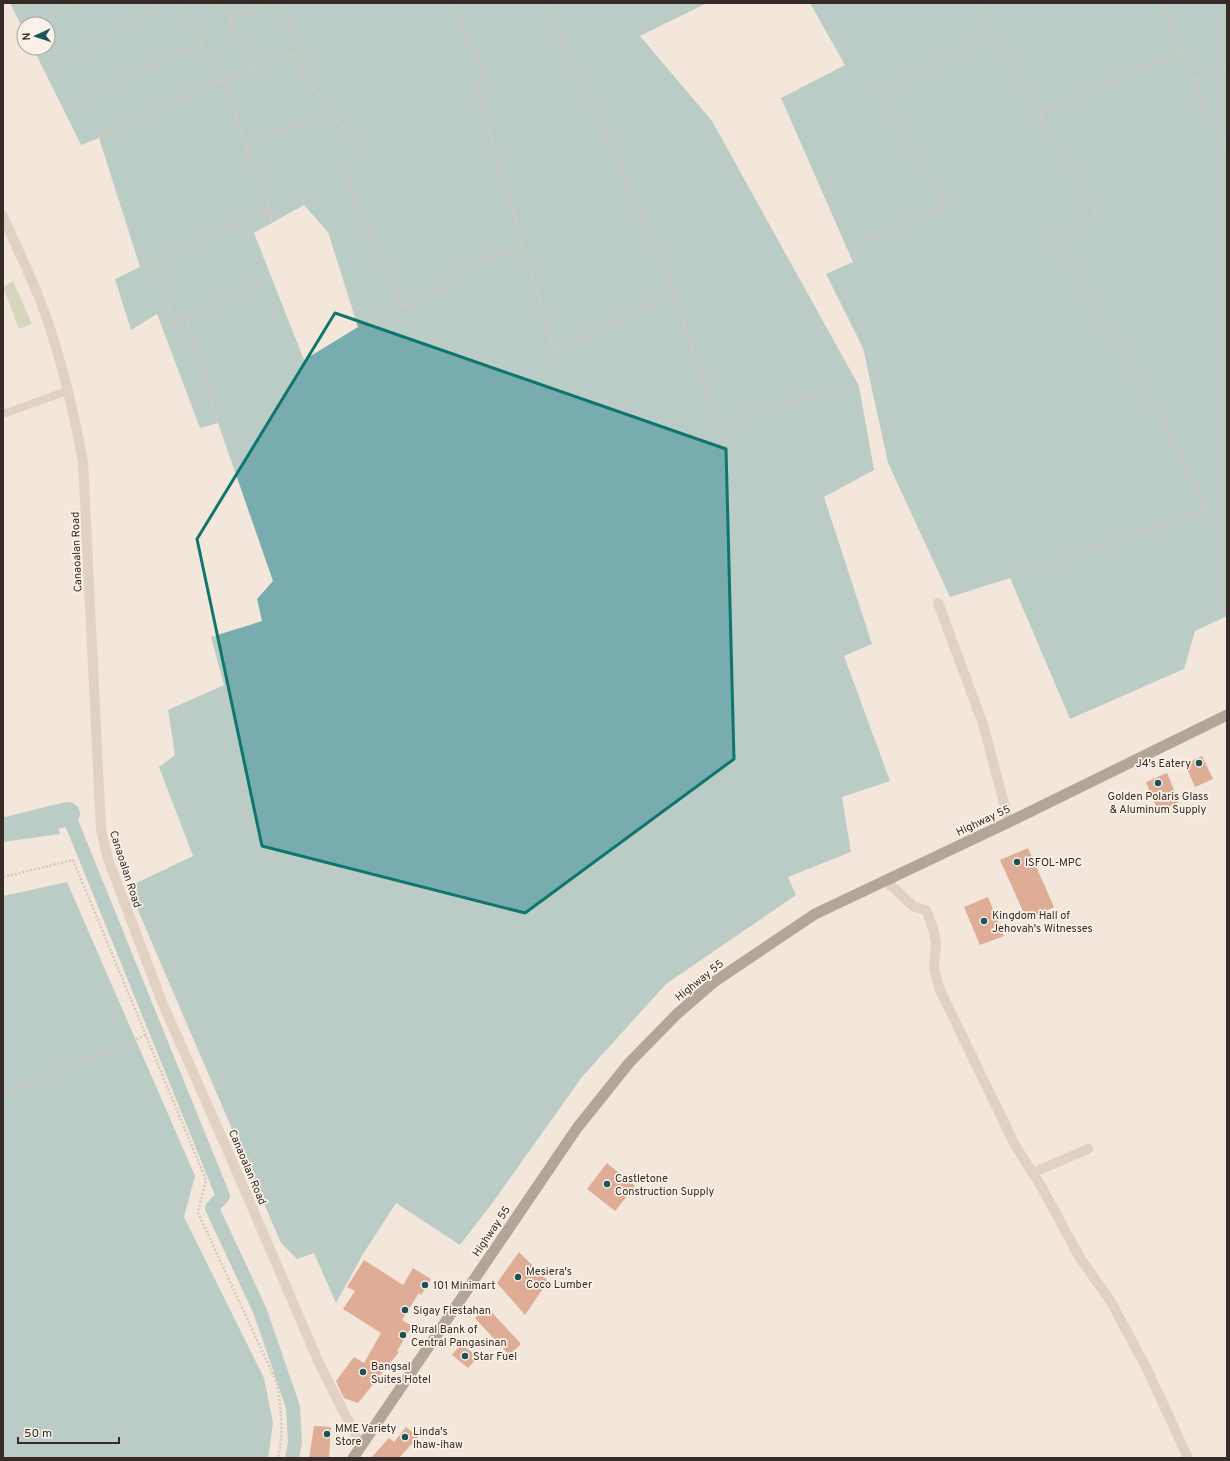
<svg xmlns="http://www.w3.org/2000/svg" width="1230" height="1461" font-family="Overpass,sans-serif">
<rect width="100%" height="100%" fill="#f2e7da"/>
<polygon fill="#b3c19a" points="13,281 32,324 19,329 3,287"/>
<g fill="#79acaf" fill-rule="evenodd">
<path d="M10,3H707L640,36L712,121L859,386L874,470L824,497L872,644L844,656L890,781L842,797L851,852L788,877L796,895L666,984L582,1077L496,1198L460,1245L396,1203L363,1254L336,1303L314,1253L297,1259L281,1243L128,887L193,856L159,767L175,755L168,710L224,685L211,637L262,621L257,599L273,581L218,423L200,428L157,314L131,330L115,279L140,267L99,138L81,145L33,48H48V24H24V31ZM304,205L328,232L358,327L304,360L254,233Z"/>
<polygon points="810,3 1227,3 1227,616 1195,631 1184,669 1070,719 1010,578 950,597 888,463 863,348 826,274 853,262 781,98 845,65"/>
<polygon points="53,805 60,834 3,842 3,818"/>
<polygon points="67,882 195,1176 184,1217 264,1378 273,1423 268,1458 3,1458 3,896"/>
</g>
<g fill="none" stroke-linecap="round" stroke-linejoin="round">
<polyline stroke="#79acaf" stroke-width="14" points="68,814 223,1196 212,1208 260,1311 293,1407 295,1443 292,1458"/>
<polyline stroke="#79acaf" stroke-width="24" points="3,830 68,814"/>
</g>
<g fill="#c76543">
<polygon points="1202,756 1213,779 1195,787 1185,764"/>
<polygon points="1167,773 1179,802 1158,811 1146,782"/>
<polygon points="1028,848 1054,907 1027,920 1000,860"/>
<polygon points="988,897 1004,936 980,945 964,907"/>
<polygon points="607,1163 635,1186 615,1211 587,1189"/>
<polygon points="519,1252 548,1281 525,1315 497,1283"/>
<polygon points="364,1260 403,1285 413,1268 431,1279 421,1295 419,1293 402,1320 412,1326 397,1351 399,1352 358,1403 344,1398 336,1381 354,1357 364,1363 381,1333 343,1309 355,1291 347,1287"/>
<polygon points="487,1307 521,1344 509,1355 475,1318"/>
<polygon points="461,1344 478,1357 468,1368 452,1355"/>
<polygon points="314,1426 331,1427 329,1458 309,1458"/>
<polygon points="406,1427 418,1437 399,1458 371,1458 389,1438 394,1442"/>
</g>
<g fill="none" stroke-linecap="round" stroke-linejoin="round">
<g stroke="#b6a190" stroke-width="2.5" stroke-dasharray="2 2" stroke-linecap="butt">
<polyline points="179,3 222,80 270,208 271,223"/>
<polyline points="221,3 254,68"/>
<polyline points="451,3 488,81 476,87 555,352 673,294"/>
<polyline points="545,3 659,254 719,424 803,398 859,386"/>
<polyline points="975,3 1097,214 1053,239 1155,407 1207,510 1010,578"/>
<polyline points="1163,3 1200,97 1227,150"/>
<polyline points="13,10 25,3"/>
<polyline points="230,20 262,3"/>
<polyline points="33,24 71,3"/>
<polyline points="23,30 24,29"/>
<polyline points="292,54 304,77 355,143 362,160"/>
<polyline points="44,71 162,3"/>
<polyline points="1193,80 1227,68"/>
<polyline points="63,108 202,43"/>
<polyline points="1039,114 1182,51"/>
<polyline points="99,138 222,80 305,50 280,3"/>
<polyline points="247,146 309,119"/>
<polyline points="343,172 403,307"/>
<polyline points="846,247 946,206 879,93 994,36"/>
<polyline points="152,262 175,322"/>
<polyline points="140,268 270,208"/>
<polyline points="446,277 523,244"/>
<polyline points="186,317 218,422"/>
<polyline points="358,327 449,286"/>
<polyline points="162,328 271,277"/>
<path d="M3,877L73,860L206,1180L198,1213L277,1383C281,1408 284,1433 278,1458"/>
<polyline points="3,1094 146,1035"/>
</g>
<polyline stroke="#cab7a6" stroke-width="8" points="3,414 67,391"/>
<g stroke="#cab7a6" stroke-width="10">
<polyline points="938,603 983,724 1009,822"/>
<polyline points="885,880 914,907 926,910 933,928 936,943 934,968 939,988 1015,1145 1041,1186 1080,1258 1110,1300 1148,1371 1188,1458"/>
<polyline points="1032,1173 1088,1149"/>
</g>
<path stroke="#cab7a6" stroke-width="10" d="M3,216C15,244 29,272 40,300C60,352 73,408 83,462L101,830L108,859L162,1002L230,1156L319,1363L361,1446"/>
<polyline stroke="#68544b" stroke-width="11" points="353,1458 577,1128 629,1063 677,1014 714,982 815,914 1009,822 1227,715"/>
</g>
<path d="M0 0H1230V1461H0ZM335,313L726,449L734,759L525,913L262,846L197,539Z" fill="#f2e7da" fill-opacity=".55" fill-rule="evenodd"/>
<path fill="none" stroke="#0f766e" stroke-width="3" stroke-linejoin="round" d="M335,313L726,449L734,759L525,913L262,846L197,539Z"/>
<g fill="#1c5358" stroke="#f9f1e7" stroke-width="1.5">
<circle cx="1199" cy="763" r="4"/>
<circle cx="1158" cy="783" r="4"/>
<circle cx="1017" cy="862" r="4"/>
<circle cx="984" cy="921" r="4"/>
<circle cx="607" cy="1184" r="4"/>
<circle cx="518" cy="1277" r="4"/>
<circle cx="425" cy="1285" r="4"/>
<circle cx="405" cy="1310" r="4"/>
<circle cx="403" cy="1335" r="4"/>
<circle cx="465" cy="1356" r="4"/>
<circle cx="363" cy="1372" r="4"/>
<circle cx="327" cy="1434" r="4"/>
<circle cx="405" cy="1437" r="4"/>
</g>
<g text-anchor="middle" stroke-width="3.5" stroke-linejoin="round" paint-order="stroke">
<g font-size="11" fill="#362c27" stroke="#f9f1e7">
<text transform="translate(76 552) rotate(-92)" y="4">Canaoalan Road</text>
<text transform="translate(983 820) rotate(-25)" y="4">Highway 55</text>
<text transform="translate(126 869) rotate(72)" y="4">Canaoalan Road</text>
<text transform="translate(699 980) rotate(-39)" y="4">Highway 55</text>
<text transform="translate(248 1167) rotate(67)" y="4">Canaoalan Road</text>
<text transform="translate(491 1231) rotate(-56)" y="4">Highway 55</text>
</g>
<g font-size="11" fill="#362c27" stroke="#f9f1e7" text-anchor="start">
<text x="1191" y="767" text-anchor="end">J4's Eatery</text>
<text x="1158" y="800" text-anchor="middle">Golden Polaris Glass<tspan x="1158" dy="13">&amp; Aluminum Supply</tspan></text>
<text x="1025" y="866">ISFOL-MPC</text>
<text x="992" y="919">Kingdom Hall of<tspan x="992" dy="13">Jehovah's Witnesses</tspan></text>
<text x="615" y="1182">Castletone<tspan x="615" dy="13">Construction Supply</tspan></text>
<text x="526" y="1275">Mesiera's<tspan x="526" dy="13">Coco Lumber</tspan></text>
<text x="433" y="1289">101 Minimart</text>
<text x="413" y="1314">Sigay Fiestahan</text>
<text x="411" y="1333">Rural Bank of<tspan x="411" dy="13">Central Pangasinan</tspan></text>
<text x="473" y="1360">Star Fuel</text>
<text x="371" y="1370">Bangsal<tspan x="371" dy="13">Suites Hotel</tspan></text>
<text x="335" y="1432">MME Variety<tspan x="335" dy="13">Store</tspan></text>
<text x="413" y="1435">Linda's<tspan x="413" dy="13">Ihaw-ihaw</tspan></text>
</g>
</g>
<rect width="1230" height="1461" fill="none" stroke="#362c27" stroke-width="8"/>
<g transform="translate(36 36) rotate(267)"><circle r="19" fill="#f9f1e7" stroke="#aba29a"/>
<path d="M0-3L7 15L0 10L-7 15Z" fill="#1c5358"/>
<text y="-6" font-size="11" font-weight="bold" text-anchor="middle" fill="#362c27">N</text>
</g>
<path d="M18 1437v6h101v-6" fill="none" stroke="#362c27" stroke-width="2"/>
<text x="24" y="1437" font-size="12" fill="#362c27" stroke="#f9f1e7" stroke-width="3" paint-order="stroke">50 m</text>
</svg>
